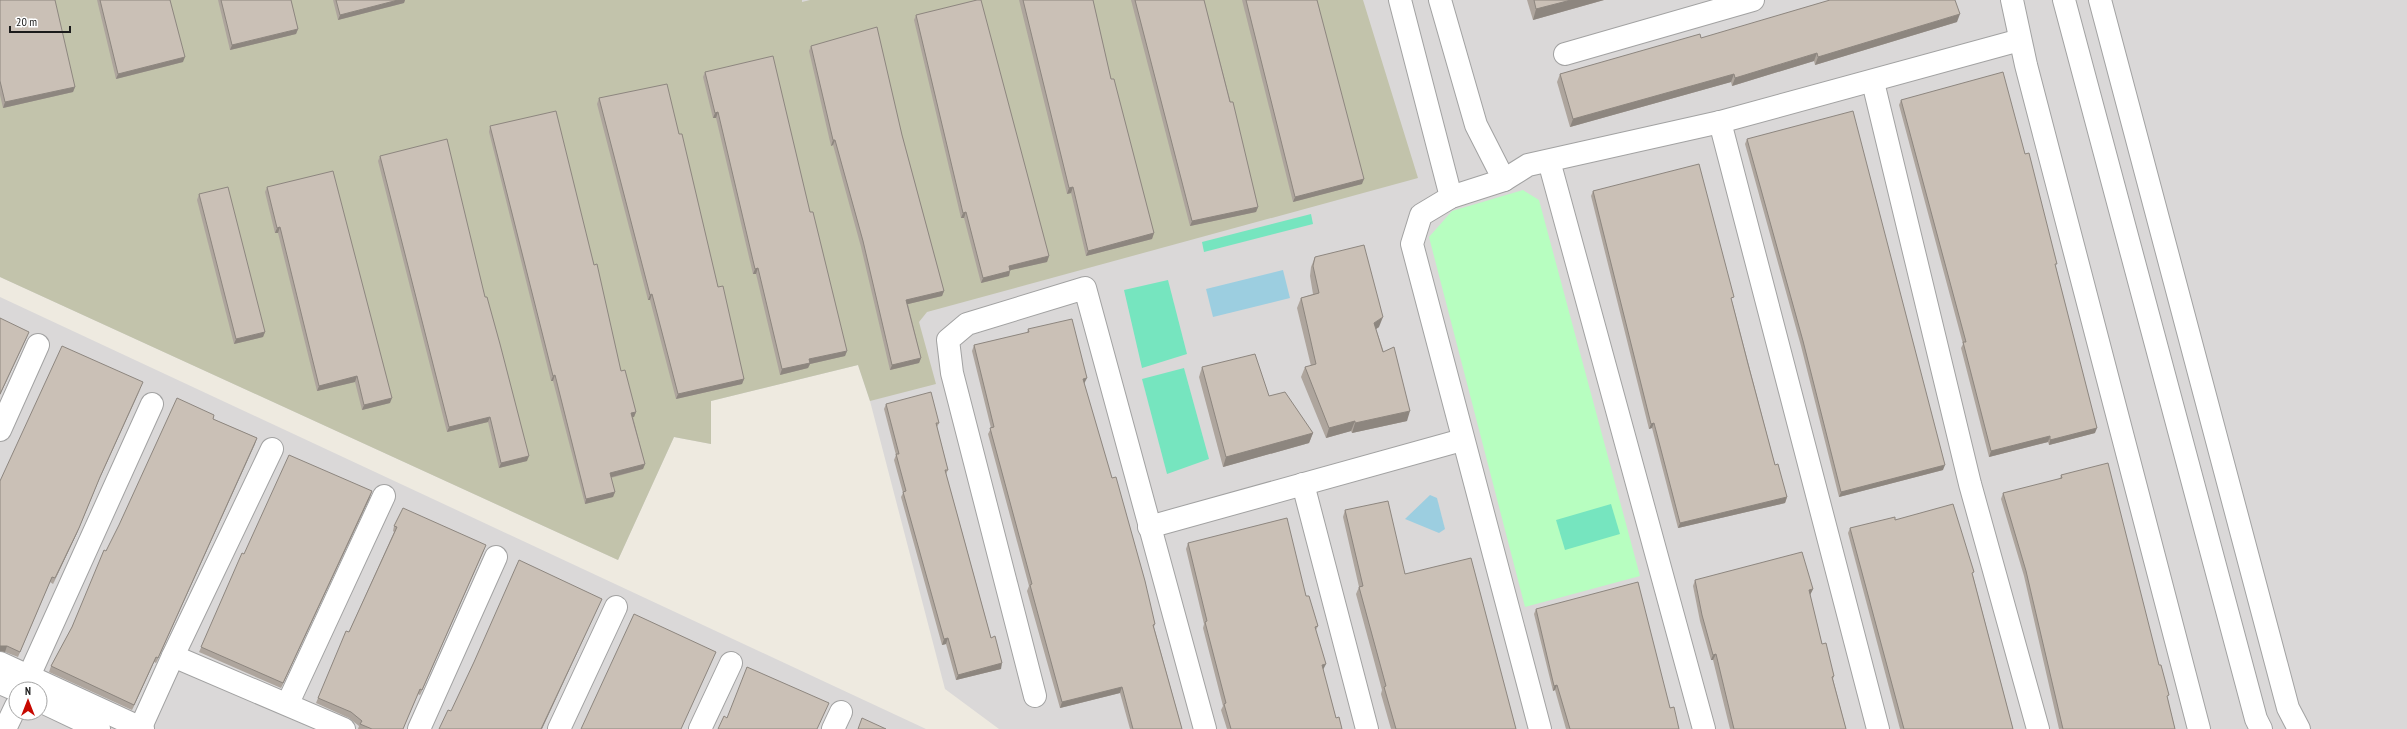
<svg xmlns="http://www.w3.org/2000/svg" width="2407" height="729" font-family="'PT Sans Narrow',sans-serif">
<rect width="100%" height="100%" fill="#eeeae0"/>
<g fill="#dad8d8" fill-rule="evenodd">
<polygon points="0,0 2407,0 2407,729 999,729 945,689 870,401 858,365 711,401 711,444 674,437 618,560 0,277"/>
<path d="M0,297L926,729H0ZM16,689H40V713H16Z"/>
</g>
<polygon fill="#c2c3ab" points="0,0 802,0 802,2 810,0 1363,0 1418,178 927,312 919,322 936,384 870,401 858,365 711,401 711,444 674,437 618,560 0,277"/>
<polygon fill="#b7fec0" points="1523,190 1539,200 1640,576 1525,607 1429,237 1452,211"/>
<g fill="#76e5bf">
<polygon points="1311,214 1313,224 1204,252 1202,242"/>
<polygon points="1168,280 1187,354 1142,368 1124,290"/>
<polygon points="1184,368 1209,459 1167,474 1142,379"/>
<polygon points="1611,504 1620,534 1565,550 1556,520"/>
</g>
<g fill="#9ccee0">
<polygon points="1283,270 1290,298 1213,317 1206,289"/>
<polygon points="1430,495 1437,498 1445,529 1439,533 1405,519"/>
</g>
<g fill="none" stroke-linecap="round" stroke-linejoin="round">
<defs>
<g id="minor">
<polyline points="1400,0 1451,197"/>
<polyline points="1440,0 1476,125 1504,180"/>
<polyline points="2012,0 2026,65 2199,729"/>
<polyline points="2064,0 2256,719 2261,729"/>
<polyline points="2100,0 2288,708 2299,729"/>
<polyline points="1565,54 1753,0"/>
<polyline points="1873,82 1970,484 2038,729"/>
<polyline points="1720,122 1878,729"/>
<polyline points="1549,161 1704,729"/>
<polyline points="0,430 38,345"/>
<polyline points="1303,484 1367,729"/>
<polyline points="1149,527 1462,440"/>
<polyline points="173,656 344,729"/>
<polyline points="0,663 143,729"/>
<polyline points="29,676 152,404"/>
<polyline points="0,683 16,690"/>
<polyline points="1035,696 952,373 948,340 967,324 1085,288 1205,729"/>
<polyline points="40,701 99,729"/>
<polyline points="288,703 384,496"/>
<polyline points="5,729 16,706"/>
<polyline points="140,729 173,656 272,449"/>
<polyline points="419,729 496,557"/>
<polyline points="559,729 616,607"/>
<polyline points="700,729 731,663"/>
<polyline points="833,729 841,712"/>
<polyline points="1540,729 1412,244 1421,215 1451,197 1504,180 1528,165 1720,122 2020,40"/>
</g>
</defs>
<use href="#minor" stroke="#a2a2a2" stroke-width="24"/>
<use href="#minor" stroke="#fff" stroke-width="22"/>
</g>
<g fill="#aea59d">
<polygon points="0,0 75,87 73,92 3,108 0,95"/>
<polygon points="97,0 170,0 183,62 116,79"/>
<polygon points="218,0 291,0 298,29 296,34 230,50"/>
<polygon points="333,0 405,0 404,3 338,20"/>
<polygon points="1019,0 1093,0 1111,79 1154,233 1152,239 1086,256 1071,193 1067,194"/>
<polygon points="1131,0 1204,0 1258,207 1256,212 1190,226"/>
<polygon points="1242,0 1317,0 1362,184 1293,202"/>
<polygon points="1527,0 1604,0 1533,20"/>
<polygon points="916,15 1049,256 1047,262 1010,270 1009,276 981,283 964,218 961,218 914,20"/>
<polygon points="1957,22 1815,65 1814,61 1732,86 1731,82 1570,127 1557,82 1560,74 1701,38"/>
<polygon points="811,46 902,135 944,291 942,296 908,304 921,358 919,363 890,370 861,247 833,145 831,146 809,51"/>
<polygon points="705,72 810,212 847,351 845,356 810,364 808,368 780,375 756,274 753,274 716,118 713,118 703,77"/>
<polygon points="599,98 679,134 718,287 744,379 742,384 676,399 650,300 648,300 597,104"/>
<polygon points="1901,100 2056,267 2095,433 2049,445 2048,442 1989,457 1961,348 1963,344 1899,105"/>
<polygon points="490,126 594,265 621,371 636,412 634,417 633,417 645,464 643,469 611,478 615,492 613,497 585,504 553,381 551,381 489,132"/>
<polygon points="1747,139 1943,470 1839,497 1801,346 1745,144"/>
<polygon points="380,156 485,297 527,461 499,468 488,422 447,432 378,161"/>
<polygon points="267,187 390,403 362,410 355,382 317,391 278,233 275,233 265,192"/>
<polygon points="1593,191 1732,301 1775,465 1787,497 1785,503 1678,528 1652,428 1649,429 1591,196"/>
<polygon points="199,194 265,332 263,337 234,344 197,200"/>
<polygon points="1315,257 1379,327 1376,329 1407,421 1352,433 1351,431 1326,438 1301,377 1305,367 1311,366 1297,308 1301,298 1313,294 1310,276 1311,267"/>
<polygon points="1028,329 1084,384 1155,624 1154,627 1182,729 1130,729 1120,693 1060,708 1027,591 1029,586 988,434 991,428 972,351 974,345 1027,333"/>
<polygon points="1202,367 1269,396 1313,433 1309,443 1223,467 1199,377"/>
<polygon points="141,388 98,482 77,533 53,584 50,582 18,657 5,652 0,651"/>
<polygon points="886,404 939,423 937,427 948,470 946,474 959,521 991,638 1001,669 956,680 946,644 942,645 901,497 903,493 894,460 896,455 884,409"/>
<polygon points="213,419 257,438 156,663 154,662 132,710 49,672 51,666 72,627 106,551"/>
<polygon points="2061,475 2168,700 2175,729 2059,729 2024,576 2001,499 2003,493 2060,479"/>
<polygon points="370,497 281,688 199,652 244,554"/>
<polygon points="1345,510 1405,574 1516,729 1391,729 1381,694 1382,690 1356,594 1359,587 1343,517"/>
<polygon points="1895,520 1973,576 2013,729 1900,729 1848,533 1850,528"/>
<polygon points="394,526 484,550 420,695 418,694 403,729 358,729 359,726 349,718 316,703 318,698 349,632 394,532 393,531"/>
<polygon points="1188,543 1306,596 1318,626 1316,630 1323,670 1336,718 1342,729 1227,729 1221,710 1223,706 1203,628 1204,624 1186,549"/>
<polygon points="1695,580 1813,589 1810,595 1822,644 1834,676 1833,679 1846,729 1730,729 1713,660 1711,660 1700,621 1693,586"/>
<polygon points="1536,609 1670,708 1679,729 1566,729 1555,690 1553,691 1534,614"/>
</g>
<g fill="#8d867f">
<polygon points="398,0 405,0 404,3 338,20 340,15"/>
<polygon points="1571,0 1604,0 1533,20 1536,9"/>
<polygon points="1960,14 1957,22 1815,65 1818,57"/>
<polygon points="298,29 296,34 230,50 232,45"/>
<polygon points="1817,53 1814,61 1732,86 1735,78"/>
<polygon points="185,57 183,62 116,79 118,74"/>
<polygon points="1734,74 1731,82 1570,127 1573,119"/>
<polygon points="75,87 73,92 3,108 5,102"/>
<polygon points="718,112 716,118 713,118 715,113"/>
<polygon points="833,140 835,140 833,145 831,146"/>
<polygon points="1364,179 1362,184 1293,202 1295,197"/>
<polygon points="1073,187 1071,193 1067,194 1069,188"/>
<polygon points="1258,207 1256,212 1190,226 1192,221"/>
<polygon points="966,212 964,218 961,218 963,213"/>
<polygon points="280,227 278,233 275,233 277,228"/>
<polygon points="1154,233 1152,239 1086,256 1088,251"/>
<polygon points="1049,256 1047,262 1007,271 1009,266"/>
<polygon points="758,268 756,274 753,274 755,269"/>
<polygon points="1010,271 1009,276 981,283 983,278"/>
<polygon points="944,291 942,296 904,305 906,300"/>
<polygon points="652,294 650,300 648,300 650,295"/>
<polygon points="1383,317 1379,327 1370,333 1374,323"/>
<polygon points="29,332 27,337 0,395 0,394"/>
<polygon points="265,332 263,337 234,344 236,339"/>
<polygon points="847,351 845,356 810,364 808,368 780,375 782,369 809,359"/>
<polygon points="921,358 919,363 890,370 892,365"/>
<polygon points="555,375 553,381 551,381 553,376"/>
<polygon points="357,376 355,382 317,391 319,386"/>
<polygon points="1087,378 1084,384 1083,379"/>
<polygon points="744,379 742,384 676,399 678,394"/>
<polygon points="143,382 98,482 77,533 53,584 100,477"/>
<polygon points="392,398 390,403 362,410 364,405"/>
<polygon points="1410,411 1407,421 1352,433 1355,423"/>
<polygon points="636,412 634,417 629,418 631,413"/>
<polygon points="490,417 488,422 447,432 449,427"/>
<polygon points="1355,421 1351,431 1326,438 1329,428"/>
<polygon points="1654,423 1652,428 1649,429 1651,424"/>
<polygon points="2097,428 2095,433 2049,445 2050,440"/>
<polygon points="1313,433 1309,443 1223,467 1226,457"/>
<polygon points="2050,436 2048,442 1989,457 1991,451"/>
<polygon points="257,438 255,444 156,663 158,658"/>
<polygon points="529,456 527,461 499,468 501,463"/>
<polygon points="645,464 643,469 608,478 610,473"/>
<polygon points="1945,465 1943,470 1839,497 1841,492"/>
<polygon points="372,491 370,497 281,688 283,683"/>
<polygon points="615,492 613,497 585,504 586,499"/>
<polygon points="1787,497 1785,503 1678,528 1680,523"/>
<polygon points="486,545 484,550 420,695 422,690"/>
<polygon points="1813,589 1810,595 1807,596 1809,590"/>
<polygon points="602,599 542,729 541,729"/>
<polygon points="948,638 946,644 942,645 944,639"/>
<polygon points="0,646 7,646 5,652 0,651"/>
<polygon points="1716,654 1713,660 1711,660 1713,655"/>
<polygon points="156,657 154,662 132,710 134,705"/>
<polygon points="1002,663 1001,669 956,680 958,675"/>
<polygon points="1326,664 1323,670 1322,665"/>
<polygon points="1557,685 1555,690 1553,691 1554,686"/>
<polygon points="1122,687 1120,693 1060,708 1062,702"/>
</g>
<g fill="#cac0b6" stroke="#8d867f">
<polygon points="0,0 55,0 75,87 5,102 0,81"/>
<polygon points="100,0 170,0 185,57 118,74"/>
<polygon points="221,0 291,0 298,29 232,45"/>
<polygon points="336,0 398,0 340,15"/>
<polygon points="977,0 981,0 1049,256 1009,266 1010,271 983,278 966,212 963,213 916,15"/>
<polygon points="1023,0 1093,0 1111,79 1114,79 1154,233 1088,251 1073,187 1069,188"/>
<polygon points="1135,0 1204,0 1230,102 1233,102 1258,207 1192,221"/>
<polygon points="1246,0 1317,0 1364,179 1295,197"/>
<polygon points="1534,0 1571,0 1536,9"/>
<polygon points="1830,0 1955,0 1960,14 1818,57 1817,53 1735,78 1734,74 1573,119 1560,74 1700,34 1701,38"/>
<polygon points="877,27 902,135 944,291 906,300 921,358 892,365 863,241 835,140 833,140 811,46"/>
<polygon points="773,56 810,212 813,212 847,351 809,359 810,363 782,369 758,268 755,269 718,112 715,113 705,72"/>
<polygon points="2003,72 2025,154 2029,153 2057,264 2055,264 2097,428 2050,440 2050,436 1991,451 1963,342 1966,342 1901,100"/>
<polygon points="667,84 679,134 682,134 718,287 723,286 744,379 678,394 652,294 650,295 599,98"/>
<polygon points="556,111 594,265 597,264 621,371 625,370 636,412 631,413 645,464 610,473 615,492 586,499 555,375 553,376 490,126"/>
<polygon points="1853,111 1945,465 1841,492 1803,341 1747,139"/>
<polygon points="447,139 485,297 487,297 500,344 529,456 501,463 490,417 449,427 380,156"/>
<polygon points="1699,164 1734,297 1731,298 1748,364 1775,465 1778,464 1787,497 1680,523 1654,423 1651,424 1593,191"/>
<polygon points="333,171 392,398 364,405 357,376 319,386 280,227 277,228 267,187"/>
<polygon points="228,187 265,332 236,339 199,194"/>
<polygon points="1364,245 1383,317 1374,323 1383,352 1394,347 1410,411 1355,423 1355,421 1329,428 1305,367 1316,364 1301,298 1319,293 1313,266 1315,257"/>
<polygon points="0,318 29,332 0,394"/>
<polygon points="1072,319 1087,378 1083,379 1112,478 1116,477 1145,581 1155,624 1153,625 1182,729 1133,729 1122,687 1062,702 1030,585 1032,584 990,428 994,427 974,345 1029,332 1028,329"/>
<polygon points="62,346 143,382 100,477 79,528 55,578 52,577 20,652 7,646 0,646 0,481"/>
<polygon points="1255,354 1269,396 1285,392 1313,433 1226,457 1202,367"/>
<polygon points="931,392 939,423 936,423 948,470 945,470 959,521 991,638 995,636 1002,663 958,675 948,638 944,639 903,492 906,491 896,454 899,454 886,404"/>
<polygon points="177,398 214,415 213,419 257,438 158,658 156,657 134,705 51,666 72,627 104,550 106,551 119,525"/>
<polygon points="289,455 372,491 283,683 201,647 242,553 244,554"/>
<polygon points="2108,463 2159,665 2161,665 2169,695 2167,696 2175,729 2063,729 2026,571 2003,493 2062,478 2061,475"/>
<polygon points="1388,501 1405,574 1471,558 1516,729 1396,729 1384,687 1386,686 1359,587 1363,586 1345,510"/>
<polygon points="1953,504 1974,572 1972,573 2013,729 1904,729 1850,528 1895,517 1895,520"/>
<polygon points="403,508 486,545 422,690 420,689 403,729 372,729 360,724 362,721 351,712 318,698 346,631 349,632 397,527 394,526"/>
<polygon points="1287,518 1306,596 1309,596 1318,626 1315,627 1326,664 1322,665 1336,718 1339,717 1342,729 1231,729 1224,704 1226,703 1205,622 1207,621 1188,543"/>
<polygon points="1802,552 1813,589 1809,590 1822,644 1826,643 1834,676 1832,677 1846,729 1734,729 1716,654 1713,655 1702,615 1695,580"/>
<polygon points="519,560 602,599 541,729 439,729 448,710 451,711 474,662"/>
<polygon points="1638,582 1670,708 1674,707 1679,729 1570,729 1557,685 1554,686 1536,609"/>
<polygon points="634,614 716,652 681,729 581,729"/>
<polygon points="747,667 829,703 817,729 718,729 724,716 727,718"/>
<polygon points="862,718 886,729 858,729"/>
</g>
<g transform="translate(28 701)"><circle r="19" fill="#ffffff" stroke="#a4a4a4"/>
<path d="M0-3L7 15L0 10L-7 15Z" fill="#c70800"/>
<text y="-6" font-size="11" font-weight="bold" text-anchor="middle" fill="#1b1b1b">N</text>
</g>
<path d="M10 26v6h60v-6" fill="none" stroke="#1b1b1b" stroke-width="2"/>
<text x="16" y="26" font-size="12" fill="#1b1b1b" stroke="#ffffff" stroke-width="3" paint-order="stroke">20 m</text>
</svg>
